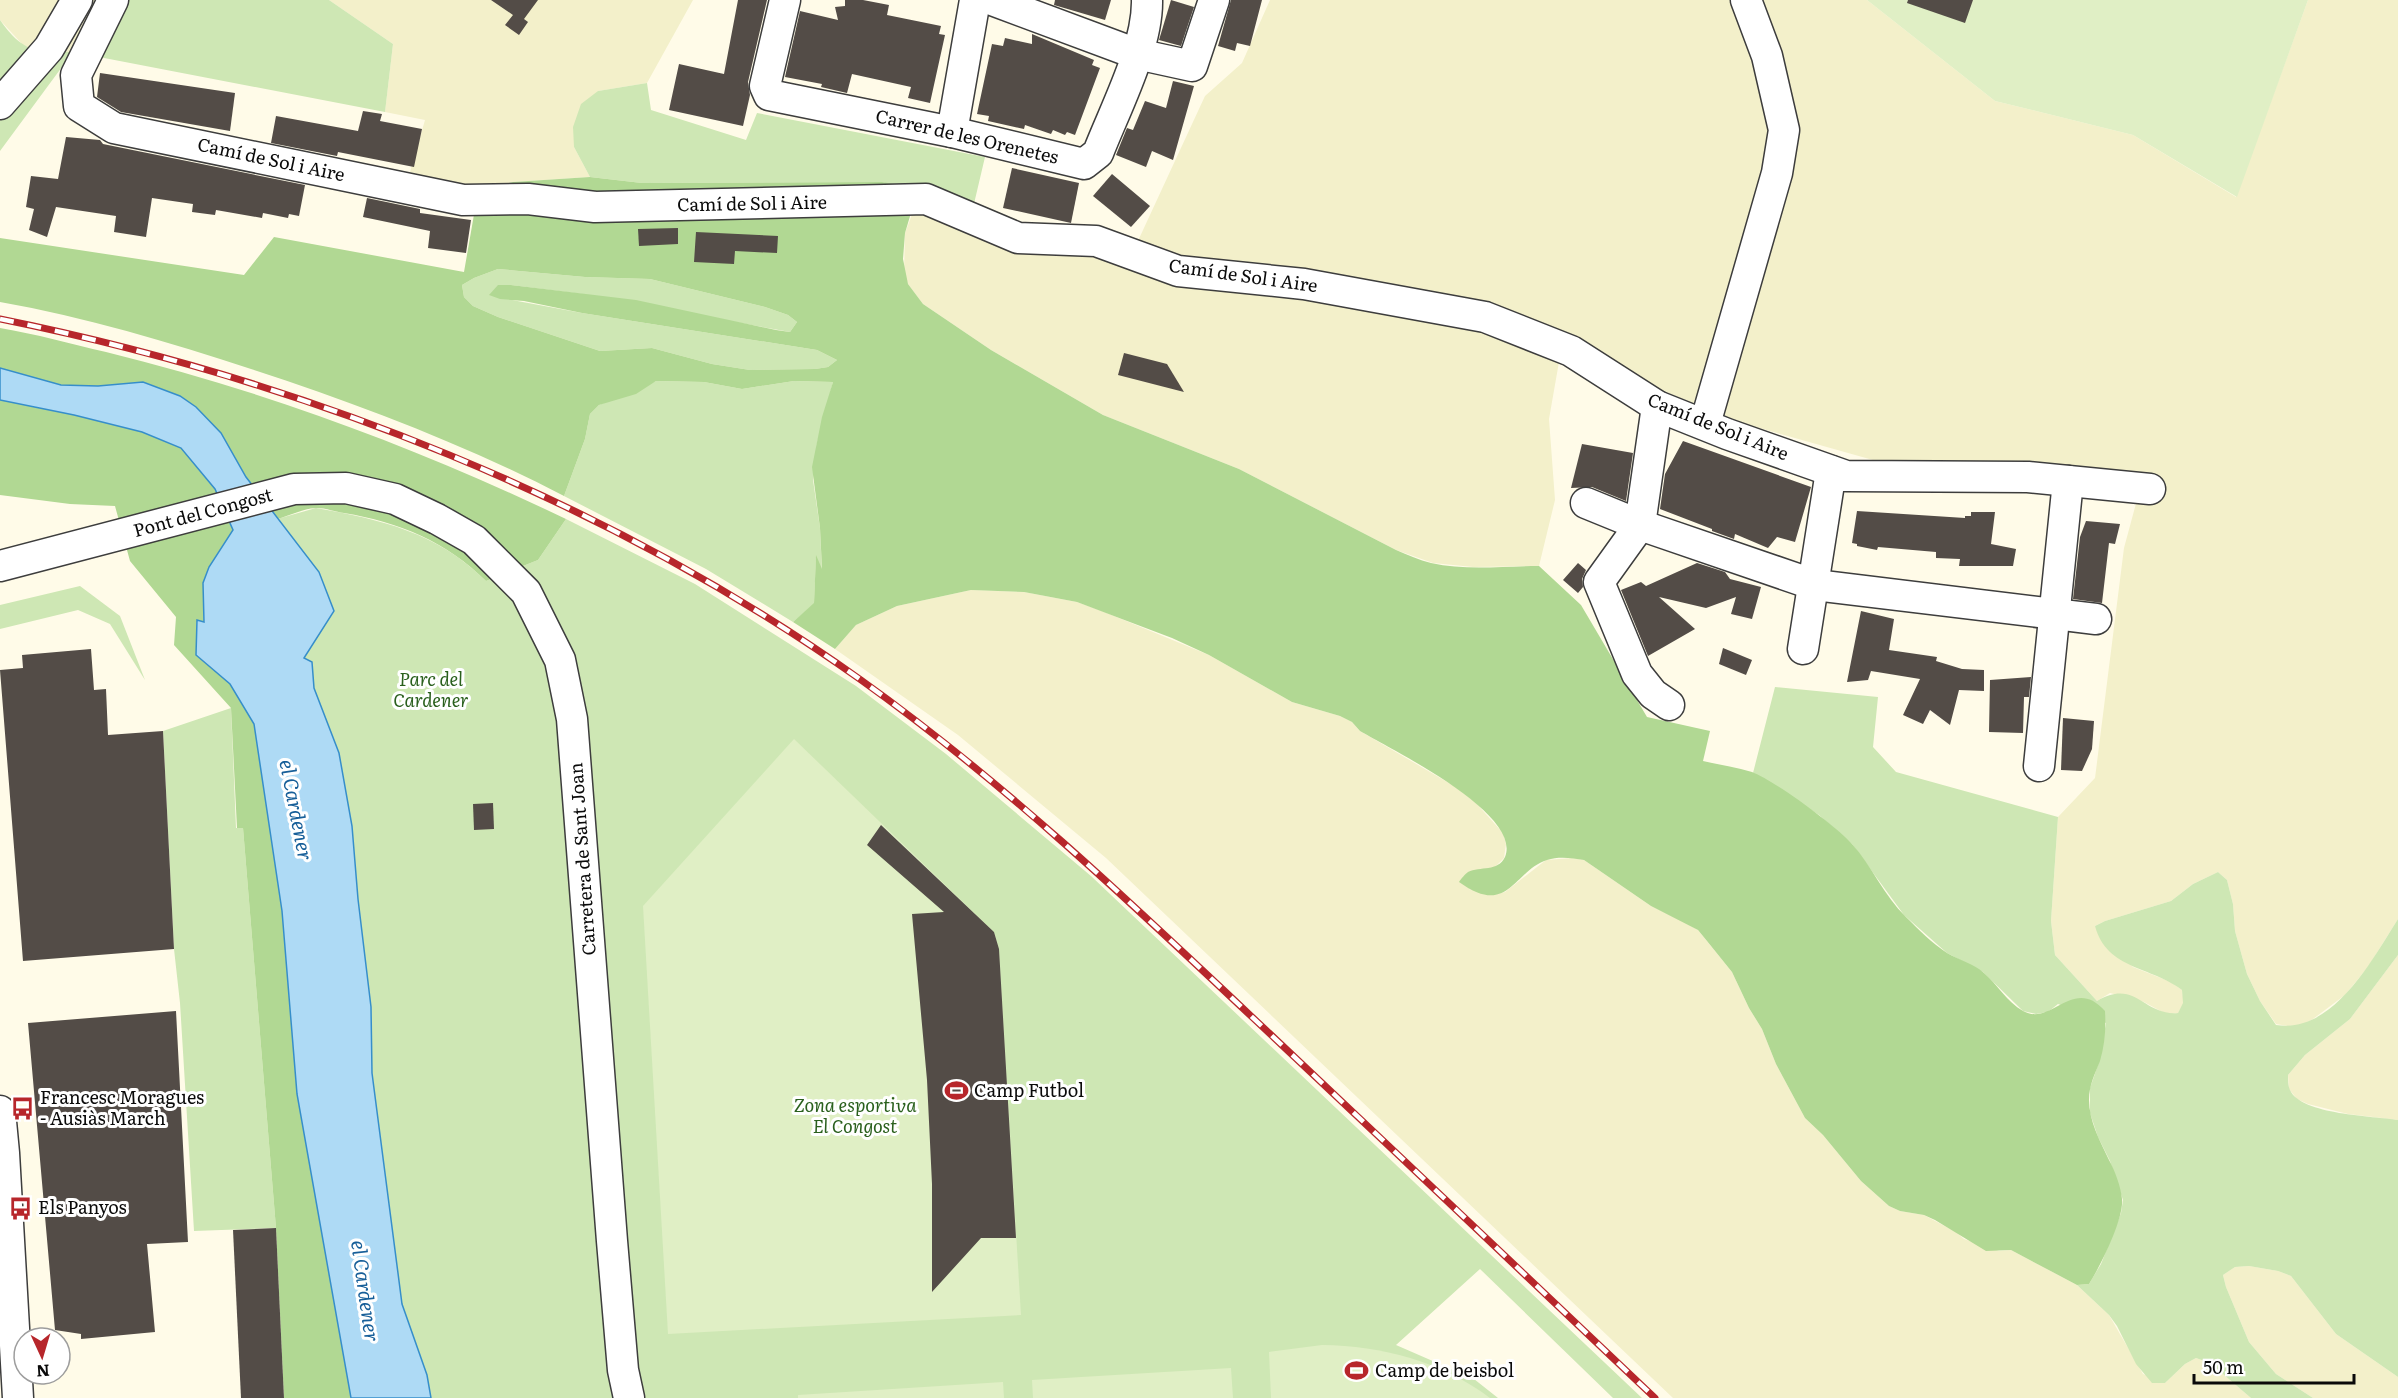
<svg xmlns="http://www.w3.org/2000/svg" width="2398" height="1398" font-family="Literata,serif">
<rect width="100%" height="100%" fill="#fffbe8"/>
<g fill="#f3f0ca">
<polygon points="0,0 95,0 73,52 38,51 23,45 0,20"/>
<polygon points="329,0 693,0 647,83 598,91 574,147 590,177 513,182 477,191 410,172 425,120 385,112 393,44"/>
<polygon points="1270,0 1867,0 1995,101 2133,135 2236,197 2308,0 2398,0 2398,919 2368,967 2345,995 2313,1019 2302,1025 2288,1026 2276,1024 2260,1001 2247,974 2235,931 2233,904 2227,880 2218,872 2193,884 2171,901 2105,921 2095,926 2133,967 2171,982 2182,990 2184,1003 2178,1013 2166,1014 2144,1002 2110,993 2097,1001 2055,955 2051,921 2058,817 2095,778 2124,548 2138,496 1880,462 1738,422 1640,381 1563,339 1549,419 1555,500 1539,566 1473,567 1433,563 1396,550 1239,469 1103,415 991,350 923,304 908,284 904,272 905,233 914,209 1137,243 1205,96 1242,63"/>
<polygon points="971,590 1024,592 1077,602 1102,611 1209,655 1292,702 1340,716 1352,722 1360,731 1454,786 1476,803 1503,833 1506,844 1504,858 1495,867 1469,872 1469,889 1493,895 1505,892 1546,860 1572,858 1584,860 1651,906 1686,923 1698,930 1732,972 1749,1008 1762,1029 1776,1064 1805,1118 1823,1135 1861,1181 1889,1206 1900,1211 1924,1215 1956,1232 1964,1239 1999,1251 2011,1250 2077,1285 2109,1315 2143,1374 2165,1383 2185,1364 2196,1358 2210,1363 2251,1398 1673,1398 1106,858 958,735 835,649 856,625 897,606"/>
<polygon points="2398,955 2398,1120 2348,1114 2308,1104 2297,1099 2289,1089 2288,1075 2305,1055 2350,1019"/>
<polygon points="2249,1266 2278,1271 2291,1276 2336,1334 2398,1377 2398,1398 2313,1398 2276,1374 2249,1342 2226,1287 2223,1275 2235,1267"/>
</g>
<g fill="#cee7b4">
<path d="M95,0H329L393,44L385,112L73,52L0,151V20C23,53 35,51 72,52Z"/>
<polygon points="647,83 651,110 746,140 757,113 985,157 973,208 882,182 642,183 590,177 574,147 573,127 581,104 598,91"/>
<polygon points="498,269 585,277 650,279 765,307 788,315 797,322 790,332 582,294 511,285 512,300 582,313 817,350 837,360 828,367 815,369 750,370 712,364 652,348 600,351 498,317 473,306 464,297 462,285 474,278"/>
<polygon points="656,381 704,382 742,389 794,381 833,382 817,443 813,480 820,528 822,572 816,557 814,604 793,622 706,569 564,496 585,439 590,414 599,405"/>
<path d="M316,508C383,520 436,532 486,581L538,560L566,519L695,584L856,686L946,754L1091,876L1642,1398H1613L1480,1269L1396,1345L1474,1379L1498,1398H431L427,1375L402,1304L372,1073L371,1007L358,899L352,826L339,753L314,688L312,662L304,659L311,644L319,572L277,519Z"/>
<polygon points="80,586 120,616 145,680 110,624 78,610 0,629 0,605"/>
<path d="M1775,687L1878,697L1873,747L1896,772L2058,817L2051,921L2055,955L2097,1001C2136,978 2143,1016 2178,1013L2183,1003L2182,990C2151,966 2107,970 2095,926L2105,921L2171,901L2193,884L2218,872L2227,880L2233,904L2235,931L2247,974L2260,1001L2276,1025C2333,1034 2372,960 2398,919V955L2350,1019L2305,1055L2288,1075C2288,1079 2288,1086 2290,1090C2301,1115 2374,1116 2398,1120V1377L2336,1334L2291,1276L2278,1271L2249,1266L2235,1267L2223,1275L2226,1287L2249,1342L2276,1374L2313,1398H2251L2210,1363L2196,1358L2185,1364L2165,1383H2152L2136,1364L2117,1326L2109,1315L2077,1285L2089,1284L2101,1264L2111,1239L2121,1213L2123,1200L2110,1161L2098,1137L2090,1113V1088L2099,1062L2106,1023L2058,1004L2048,1012L2036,1014L2023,1011L1983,972L1947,953L1904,915L1852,844L1819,815L1753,773Z"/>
<polygon points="231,708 236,828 243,828 276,1228 194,1231 180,1003 174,949 163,731"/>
</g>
<g fill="#b1d893" fill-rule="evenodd">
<path d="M590,177L642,183L882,182L894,184L916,196L905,233L903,259L908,284L923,304L991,350L1103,415L1239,469L1396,550C1408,555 1419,560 1431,563C1466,571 1504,566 1539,566L1581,605L1647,717L1710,731L1703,761C1719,765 1736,767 1752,772C1775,781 1835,825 1852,844C1872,866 1884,896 1906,917C1919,930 1932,943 1947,953C1959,960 1974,964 1984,973C1997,984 2007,1002 2023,1011C2052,1027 2073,975 2105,1011C2106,1028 2105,1044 2100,1061C2095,1074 2089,1085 2089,1100C2089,1121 2100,1141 2109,1160C2115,1171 2121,1187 2122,1199C2124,1219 2100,1267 2089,1284L2077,1285L2011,1250L1986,1251L1935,1220L1924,1215L1900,1211L1889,1206L1861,1181L1823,1135L1805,1118L1776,1064L1762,1029L1749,1008L1732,972L1707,941L1698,930L1651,906L1584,860C1572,858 1559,856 1547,860C1513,871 1509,918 1459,882C1461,879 1465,874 1468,872C1480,866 1498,872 1505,857C1523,813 1390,749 1360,731L1352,722L1340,716L1292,702L1209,655L1172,638L1077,602L1024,592L971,590L897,606L856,625L835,649L793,622L814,603L816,555L822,569L820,528L812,467L822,417L833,382L794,381L742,389L704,382L656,381L636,394L599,405L590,414L585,439L564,496C464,444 358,404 251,369C169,342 85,317 0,302V238L244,275L274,237L464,272L476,203L500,185L513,182ZM498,269L585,277L650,279L765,307L788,315L797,322L790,332L776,330L636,300L511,285H498L489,295L500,299L524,301L582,313L817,350L837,360L828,367L815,369L750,370L712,364L652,348L600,351L498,317L473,306L464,297L462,285L474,278Z"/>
<path d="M0,328C36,334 71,344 106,352C265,391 418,448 566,519L538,560L486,581C447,542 399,522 344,513C336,512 326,508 317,508C304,508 289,516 277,519L246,477L221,433L180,396L143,382L98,386L61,385L0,368Z"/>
<polygon points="0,400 74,415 142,432 181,448 215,489 233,530 209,567 203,583 204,623 197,620 196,655 230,684 254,723 282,911 297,1094 351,1398 284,1398 276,1228 243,828 237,828 231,708 174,645 176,617 130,561 115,506 70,504 0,495"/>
</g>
<g fill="#e0efc5">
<polygon points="1867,0 2308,0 2237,197 2133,135 1995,101"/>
<polygon points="794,739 994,932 999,949 1021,1315 668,1334 643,906"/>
<path d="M1322,1345C1382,1346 1441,1361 1490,1398H1271L1269,1352Z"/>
<polygon points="1231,1368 1233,1398 1033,1398 1032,1380"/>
<polygon points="1003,1382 1004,1398 798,1398 798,1395"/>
</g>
<polygon fill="#aedaf5" stroke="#368eca" stroke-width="1.5" points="0,368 61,385 98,386 143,382 180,396 196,407 221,433 246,477 319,572 334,611 304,658 312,662 314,688 339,753 352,826 358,899 371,1007 372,1073 402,1304 427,1375 431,1398 351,1398 297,1094 282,911 254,724 230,684 196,655 197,620 204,622 203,583 209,567 233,530 215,489 181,448 142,432 74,415 0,400"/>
<g fill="#534c47">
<polygon points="491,0 538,0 524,19 528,22 519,35 505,25 513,15"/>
<polygon points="738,0 767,0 748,82 750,95 743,126 669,110 679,64 724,74"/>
<polygon points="845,0 863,0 889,5 887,15 941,26 939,34 945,35 930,103 908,98 911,87 852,74 847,93 821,87 822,84 785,77 800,11 838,20 835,7 845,6"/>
<polygon points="1055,0 1111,0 1105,20 1054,5"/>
<polygon points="1171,0 1194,7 1181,46 1159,40"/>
<polygon points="1231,0 1262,0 1250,46 1237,43 1235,51 1218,46"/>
<polygon points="1908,0 1973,0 1965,23 1907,3"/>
<polygon points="1032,34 1094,60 1092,65 1100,68 1075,135 1067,132 1065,135 1053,130 1051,134 1025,125 1024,129 988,121 989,116 977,114 992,44 1003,46 1005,38 1032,44"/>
<polygon points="100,73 235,93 230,131 121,112 97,97"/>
<polygon points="1173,81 1194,86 1173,160 1152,151 1146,167 1116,155 1127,128 1133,130 1145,101 1166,108"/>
<polygon points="363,111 382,114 380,121 422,129 414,167 338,152 337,156 271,143 276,116 358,131"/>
<polygon points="66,137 100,140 103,144 305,185 299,216 289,214 288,218 263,213 262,218 216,210 215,215 192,212 193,204 152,198 146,237 114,232 116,216 56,207 47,237 29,230 34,209 26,207 31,176 58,179"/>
<polygon points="1012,168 1079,183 1071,223 1003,208"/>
<polygon points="1112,174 1150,206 1131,227 1093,196"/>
<polygon points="367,198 420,209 420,213 471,220 466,253 428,248 430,231 363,217"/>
<polygon points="678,228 678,244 639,246 638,229"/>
<polygon points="696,232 778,236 777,253 735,251 734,264 694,262"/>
<polygon points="1124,353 1167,364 1184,392 1118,375"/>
<polygon points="1683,441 1811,487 1795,542 1777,537 1768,548 1735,534 1734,539 1712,531 1712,529 1660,509 1665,474"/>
<polygon points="1582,444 1633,453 1626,501 1592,487 1571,488"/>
<polygon points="1857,511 1965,518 1965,516 1971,516 1971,512 1995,512 1991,544 2016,549 2013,566 1959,566 1960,559 1936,558 1936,552 1878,547 1877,550 1857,546 1857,544 1852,543"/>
<polygon points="2086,521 2120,524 2115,544 2109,543 2102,603 2073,599 2080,537"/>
<polygon points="1578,563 1586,570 1582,579 1583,587 1578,593 1563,580"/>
<polygon points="1697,563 1725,572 1730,579 1761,587 1752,619 1731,614 1736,597 1706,608 1659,597 1695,629 1648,656 1621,590 1641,582 1646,586"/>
<polygon points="1861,611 1894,619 1889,650 1937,657 1936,661 1962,669 1984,670 1984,691 1959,690 1950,725 1930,710 1923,724 1903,715 1920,679 1871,671 1868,680 1847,682"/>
<polygon points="1723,648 1752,660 1746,675 1719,664"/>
<polygon points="91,649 94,690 106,689 108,735 163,731 174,949 23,961 0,670 23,668 22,655"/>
<polygon points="2031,677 2029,697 2024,697 2023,733 1989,732 1990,680"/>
<polygon points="2063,718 2094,721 2092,749 2082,771 2061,770"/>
<polygon points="493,803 494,829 474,830 473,804"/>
<polygon points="881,825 994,932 999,949 1016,1238 981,1238 932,1292 932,1184 927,1080 912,914 944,912 867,845"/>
<polygon points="176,1011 188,1242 147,1244 155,1332 81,1339 81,1334 55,1330 28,1023"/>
<polygon points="276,1228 284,1398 241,1398 233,1230"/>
</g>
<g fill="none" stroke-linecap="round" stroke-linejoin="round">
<defs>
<g id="minor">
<polyline points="113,0 76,75 79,106 114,128 463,200 528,199 595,207 926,199 1018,238 1096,241 1178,271 1304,284 1485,317 1571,351 1657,406 1727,434 1846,476 2028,477 2150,489"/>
<path d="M785,0L765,86L769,95L952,132L1084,164L1098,153C1115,109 1148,47 1147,0"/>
<polyline points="992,0 1137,54 1192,66 1214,0"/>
<polyline points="0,104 49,48 77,0"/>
<polyline points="952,132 975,0"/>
<polyline points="1657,406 1640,525 1599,582 1637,674 1653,694 1669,705"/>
<polyline points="1705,424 1777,173 1784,130 1767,56 1746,0"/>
<polyline points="1586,503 1640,525 1815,585 2096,619"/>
<polyline points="0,566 294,489 346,488 395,499 437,519 474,540 526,592 560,660 572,719 612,1241 623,1370 629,1398"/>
<polyline points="1803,649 1831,471"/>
<polyline points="2039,766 2068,481"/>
<polyline points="0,1111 4,1153 18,1398"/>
</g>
</defs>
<use href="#minor" stroke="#3d3d3d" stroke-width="33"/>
<use href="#minor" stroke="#fff" stroke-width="30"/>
<defs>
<path id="rail" d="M0,319C303,380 608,500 861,680C1001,780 1126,898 1251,1016C1386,1143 1520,1270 1655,1398"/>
</defs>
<use href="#rail" stroke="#b7262b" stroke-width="7"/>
<use href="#rail" stroke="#fff" stroke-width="4.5" stroke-dasharray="14" stroke-linecap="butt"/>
</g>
<defs>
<symbol id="stadium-bare" viewBox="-9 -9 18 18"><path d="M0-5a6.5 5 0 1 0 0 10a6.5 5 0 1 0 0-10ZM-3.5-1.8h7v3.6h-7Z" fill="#b7262b" stroke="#fff" stroke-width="2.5" paint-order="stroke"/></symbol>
<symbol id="bus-bare" viewBox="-9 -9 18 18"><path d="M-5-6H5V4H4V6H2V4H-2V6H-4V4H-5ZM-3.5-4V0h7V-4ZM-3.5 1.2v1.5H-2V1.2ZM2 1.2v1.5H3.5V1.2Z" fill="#b7262b" stroke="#fff" stroke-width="2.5" paint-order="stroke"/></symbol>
</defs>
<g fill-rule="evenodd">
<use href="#stadium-bare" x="940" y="1074" width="33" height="33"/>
<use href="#bus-bare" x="6" y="1092" width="33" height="33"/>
<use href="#bus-bare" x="4" y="1192" width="33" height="33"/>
<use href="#stadium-bare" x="1340" y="1354" width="33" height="33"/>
</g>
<g text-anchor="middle" stroke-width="6" stroke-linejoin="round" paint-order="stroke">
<g font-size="18" fill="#0a0a0a" stroke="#fff">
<text transform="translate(967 137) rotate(13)" y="6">Carrer de les Orenetes</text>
<text transform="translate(271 160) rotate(12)" y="6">Camí de Sol i Aire</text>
<text transform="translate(752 204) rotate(-1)" y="6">Camí de Sol i Aire</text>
<text transform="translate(1243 276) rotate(8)" y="6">Camí de Sol i Aire</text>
<text transform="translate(1718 427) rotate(22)" y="6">Camí de Sol i Aire</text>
<text transform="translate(203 513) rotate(-15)" y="6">Pont del Congost</text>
<text transform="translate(583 859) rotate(-94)" y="6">Carretera de Sant Joan</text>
</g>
<g font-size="18" font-style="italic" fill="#2a601d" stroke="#fff">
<text x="431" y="686">Parc del<tspan x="431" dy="21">Cardener</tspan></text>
<text x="855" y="1112">Zona esportiva<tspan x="855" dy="21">El Congost</tspan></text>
</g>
<g font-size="18" fill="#0a0a0a" stroke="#fff" text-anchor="start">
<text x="974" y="1097">Camp Futbol</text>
<text x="40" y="1104">Francesc Moragues<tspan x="40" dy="21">- Ausiàs March</tspan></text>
<text x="38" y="1214">Els Panyos</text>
<text x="1375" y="1377">Camp de beisbol</text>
</g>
<g font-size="20" font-style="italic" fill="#175f99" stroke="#fff">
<text transform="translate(296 810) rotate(79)" y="7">el Cardener</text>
<text transform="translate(365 1291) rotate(82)" y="7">el Cardener</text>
</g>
</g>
<g transform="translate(42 1356) rotate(176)"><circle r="28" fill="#ffffff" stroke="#9d9d9d" stroke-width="1.5"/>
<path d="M0-4.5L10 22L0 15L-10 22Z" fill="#b7262b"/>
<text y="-9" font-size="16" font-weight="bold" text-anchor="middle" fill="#0a0a0a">N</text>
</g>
<path d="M2194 1374v9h160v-9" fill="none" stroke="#0a0a0a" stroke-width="3"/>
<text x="2203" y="1374" font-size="18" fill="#0a0a0a" stroke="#ffffff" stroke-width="4.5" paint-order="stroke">50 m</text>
</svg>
